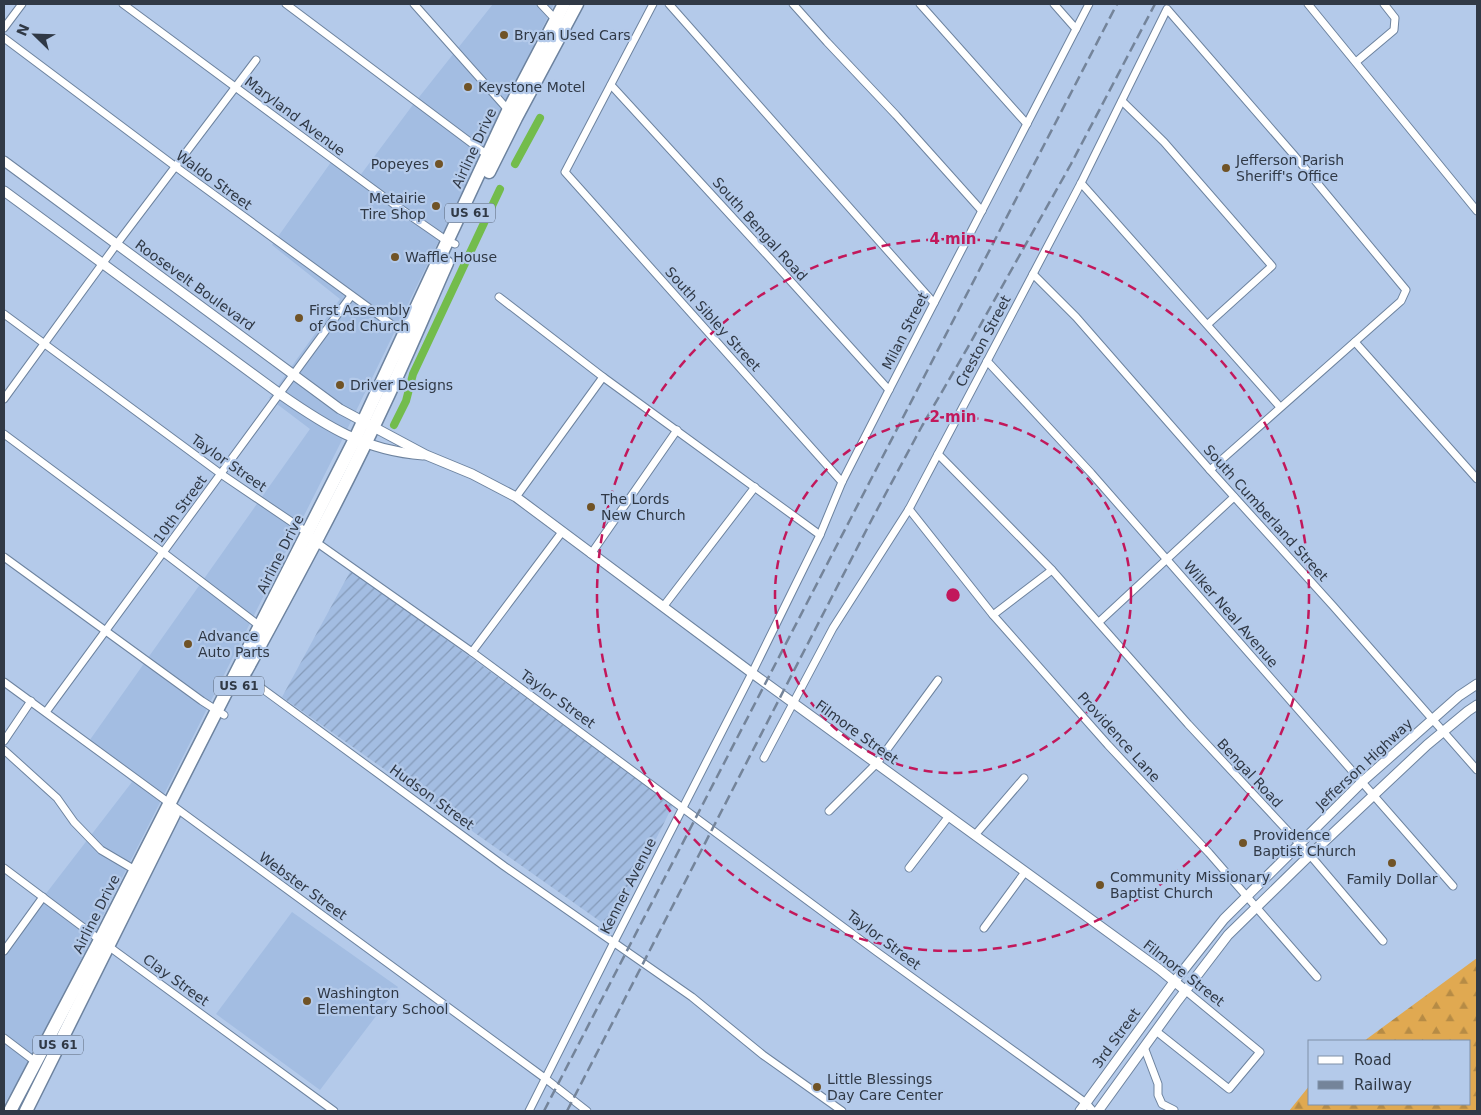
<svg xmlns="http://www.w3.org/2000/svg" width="1481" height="1115" font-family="'DejaVu Sans',sans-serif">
<defs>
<pattern id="industrial-furrows" width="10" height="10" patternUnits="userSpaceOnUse" patternTransform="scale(1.25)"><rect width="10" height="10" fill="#a3bde2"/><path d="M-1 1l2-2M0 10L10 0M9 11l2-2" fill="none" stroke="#859bb9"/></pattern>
<pattern id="forest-firs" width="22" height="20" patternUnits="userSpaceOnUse" patternTransform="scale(1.25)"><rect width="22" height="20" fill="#e0a951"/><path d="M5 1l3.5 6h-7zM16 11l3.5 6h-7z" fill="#b68b45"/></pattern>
</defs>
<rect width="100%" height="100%" fill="#b4caea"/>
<g fill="#a3bde2">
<polygon points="493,4 554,4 339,446 25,1071 4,1104 4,948 132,782 87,744 310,429 269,398 340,299 272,245 334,158 359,177 412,106"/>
<polygon points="292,912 398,987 320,1090 216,1014"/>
</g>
<polygon fill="url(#industrial-furrows)" points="351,570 673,805 611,929 282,697"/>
<polygon fill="url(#forest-firs)" points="1477,958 1477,1111 1289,1111 1310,1085 1310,1104 1470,1104 1470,1041 1364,1041"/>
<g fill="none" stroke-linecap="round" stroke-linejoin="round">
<g stroke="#73bc4c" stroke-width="8">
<polyline points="515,164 540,118"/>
<polyline points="394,425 406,401 413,374 500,189"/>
</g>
<defs>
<g id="street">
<polyline points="123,4 304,138 395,205 447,241 455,244"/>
<polyline points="286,4 490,157"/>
<polyline points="414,4 510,112"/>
<polyline points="541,4 556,20"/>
<polyline points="653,4 565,172 842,482"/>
<polyline points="669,4 934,303"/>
<polyline points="793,4 827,42 896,115 982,211"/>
<polyline points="920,4 1027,124"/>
<polyline points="1054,4 1076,29"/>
<polyline points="1308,4 1477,211"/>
<polyline points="4,28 22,4"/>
<polyline points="4,38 176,167 406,335"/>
<polyline points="1356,62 1394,30 1395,18 1384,4"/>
<polyline points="611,85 767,255 889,390"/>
<polyline points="1122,101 1164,142 1272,266 1208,324"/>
<polyline points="1081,183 1280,407"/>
<polyline points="1033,274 1076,317 1210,470 1333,606 1477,770"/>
<polyline points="499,297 603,377 820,535"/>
<polyline points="4,314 221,474 308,533 316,542 472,652 877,952 1086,1103 1093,1111"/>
<polyline points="1355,342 1477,479"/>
<polyline points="987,361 1091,473 1453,886"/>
<polyline points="4,399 116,245 256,60"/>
<polyline points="4,434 164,553 261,627"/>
<polyline points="938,454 1052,570 1188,724 1310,855 1383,941"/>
<polyline points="516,497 603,377"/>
<polyline points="909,509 993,615 1108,745 1209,853 1317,977"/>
<polyline points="591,554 677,430"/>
<polyline points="4,557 202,701 224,715"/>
<polyline points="663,607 755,487"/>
<polyline points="993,615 1052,570"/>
<polyline points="1099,622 1234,497"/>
<polyline points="472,652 562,532"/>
<polyline points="241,673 504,866 692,997 763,1055 842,1111"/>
<polyline points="4,682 546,1079 587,1111"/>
<polyline points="46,712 351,296"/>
<polyline points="4,741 31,701"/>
<polyline points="4,750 57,798 74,822 101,850 135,870"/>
<polyline points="764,758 833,628 909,509 1081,183 1167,9 1293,154 1406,290 1401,301 1210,470"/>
<polyline points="829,811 877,763 938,680"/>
<polyline points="975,835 1024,778"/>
<polyline points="4,868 100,940 334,1111"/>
<polyline points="909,868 949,816"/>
<polyline points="984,928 1025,872"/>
<polyline points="4,951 43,897"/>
<polyline points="1156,1031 1229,1089 1260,1052 1186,991"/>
<polyline points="4,1038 37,1063"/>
<polyline points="1144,1047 1158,1084 1158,1095 1162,1104 1174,1110"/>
<polyline points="529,1111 614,942 752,673 820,535 842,482 889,390 1089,4"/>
</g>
<g id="secondary">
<polyline points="4,161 340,409 426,455 472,474 516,497 752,673 1159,969 1186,991"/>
<path d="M4,191L280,394C326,426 365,451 423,455"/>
<polyline points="1080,1111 1174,982 1224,919 1363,781 1459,696 1477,684"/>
<polyline points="1098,1111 1176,1003 1228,935 1310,855 1427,745 1468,711 1477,705"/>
</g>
<g id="highway">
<polyline points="489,172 516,118 577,4"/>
<path d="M246,671C295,581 344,491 387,398C408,354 427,308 447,263"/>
<polyline points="10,1111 100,940 355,439 508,111 564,4"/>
<polyline points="26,1111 174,814"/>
</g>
</defs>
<use href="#street" stroke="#6d839f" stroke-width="9"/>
<use href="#secondary" stroke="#6d839f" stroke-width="11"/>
<use href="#highway" stroke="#6d839f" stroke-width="15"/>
<use href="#street" stroke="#fff" stroke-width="7"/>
<use href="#secondary" stroke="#fff" stroke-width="9"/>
<use href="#highway" stroke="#fff" stroke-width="12"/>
<g stroke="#74849a" stroke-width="2.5" stroke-dasharray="10 5" stroke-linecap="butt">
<polyline points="544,1111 1117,4"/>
<polyline points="567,1111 871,521 922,426 968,347 1071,164 1155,4"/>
</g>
</g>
<g fill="none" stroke="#c2185b" stroke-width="2.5" stroke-dasharray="9 6">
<circle cx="953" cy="595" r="178"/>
<circle cx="953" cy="595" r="356"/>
</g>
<g fill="#705326" stroke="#b4caea" stroke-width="2">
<circle cx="504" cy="35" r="5"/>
<circle cx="468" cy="87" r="5"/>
<circle cx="439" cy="164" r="5"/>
<circle cx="1226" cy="168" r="5"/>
<circle cx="436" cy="206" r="5"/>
<circle cx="395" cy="257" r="5"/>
<circle cx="299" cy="318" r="5"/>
<circle cx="340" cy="385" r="5"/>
<circle cx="591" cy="507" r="5"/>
<circle cx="188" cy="644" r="5"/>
<circle cx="1243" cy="843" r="5"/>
<circle cx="1392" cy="863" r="5"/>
<circle cx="1100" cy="885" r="5"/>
<circle cx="307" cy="1001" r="5"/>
<circle cx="817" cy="1087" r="5"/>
</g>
<g text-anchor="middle" stroke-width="4.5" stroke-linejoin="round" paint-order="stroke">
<g fill="#b4caea" stroke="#586477" stroke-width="1">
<rect x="445" y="203.5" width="50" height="19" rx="4"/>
<rect x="214" y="676.5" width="50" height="19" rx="4"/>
<rect x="33" y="1035.5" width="50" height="19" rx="4"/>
</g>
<g font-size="12" font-weight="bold" fill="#303946">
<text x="470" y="217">US 61</text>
<text x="239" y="690">US 61</text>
<text x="58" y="1049">US 61</text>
</g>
<g font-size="14" fill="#303946" stroke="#b4caea" text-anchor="start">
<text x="514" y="40">Bryan Used Cars</text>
<text x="478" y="92">Keystone Motel</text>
<text x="1236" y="165">Jefferson Parish<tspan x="1236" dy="16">Sheriff's Office</tspan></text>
<text x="429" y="169" text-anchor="end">Popeyes</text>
<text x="426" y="203" text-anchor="end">Metairie<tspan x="426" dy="16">Tire Shop</tspan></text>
<text x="405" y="262">Waffle House</text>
<text x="309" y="315">First Assembly<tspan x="309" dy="16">of God Church</tspan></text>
<text x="350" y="390">Driver Designs</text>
<text x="601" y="504">The Lords<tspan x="601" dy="16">New Church</tspan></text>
<text x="198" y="641">Advance<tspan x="198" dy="16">Auto Parts</tspan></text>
<text x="1253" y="840">Providence<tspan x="1253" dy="16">Baptist Church</tspan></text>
<text x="1110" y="882">Community Missionary<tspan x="1110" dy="16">Baptist Church</tspan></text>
<text x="1392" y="884" text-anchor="middle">Family Dollar</text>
<text x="317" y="998">Washington<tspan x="317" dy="16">Elementary School</tspan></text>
<text x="827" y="1084">Little Blessings<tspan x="827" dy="16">Day Care Center</tspan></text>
</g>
<g font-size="14" fill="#303946" stroke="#b4caea">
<text transform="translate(295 116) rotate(37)" y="5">Maryland Avenue</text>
<text transform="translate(474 148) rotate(-65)" y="5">Airline Drive</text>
<text transform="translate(214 180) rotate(36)" y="5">Waldo Street</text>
<text transform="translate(760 229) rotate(48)" y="5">South Bengal Road</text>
<text transform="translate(195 285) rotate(36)" y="5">Roosevelt Boulevard</text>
<text transform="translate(713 319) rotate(48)" y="5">South Sibley Street</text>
<text transform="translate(905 331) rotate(-63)" y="5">Milan Street</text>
<text transform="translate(983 341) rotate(-62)" y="5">Creston Street</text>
<text transform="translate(229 463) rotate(35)" y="5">Taylor Street</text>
<text transform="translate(180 509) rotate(-54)" y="5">10th Street</text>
<text transform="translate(1266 513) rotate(48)" y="5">South Cumberland Street</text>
<text transform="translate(280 554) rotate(-63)" y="5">Airline Drive</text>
<text transform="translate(1231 614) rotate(49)" y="5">Wilker Neal Avenue</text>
<text transform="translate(558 699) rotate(36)" y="5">Taylor Street</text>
<text transform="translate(857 732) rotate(36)" y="5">Filmore Street</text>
<text transform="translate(1119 737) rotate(48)" y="5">Providence Lane</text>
<text transform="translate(1364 764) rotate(-43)" y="5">Jefferson Highway</text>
<text transform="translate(1250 773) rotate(47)" y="5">Bengal Road</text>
<text transform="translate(432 797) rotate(36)" y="5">Hudson Street</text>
<text transform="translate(303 886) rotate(36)" y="5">Webster Street</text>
<text transform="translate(628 886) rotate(-63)" y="5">Kenner Avenue</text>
<text transform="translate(96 914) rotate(-63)" y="5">Airline Drive</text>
<text transform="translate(884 940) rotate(37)" y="5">Taylor Street</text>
<text transform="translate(1184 973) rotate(38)" y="5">Filmore Street</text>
<text transform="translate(176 980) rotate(36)" y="5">Clay Street</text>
<text transform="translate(1116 1038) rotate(-54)" y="5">3rd Street</text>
</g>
</g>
<circle cx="953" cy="595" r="8" fill="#c2185b" stroke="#b4caea" stroke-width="2.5"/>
<g font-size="15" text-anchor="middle" font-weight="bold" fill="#c2185b" stroke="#b4caea" stroke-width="4.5" stroke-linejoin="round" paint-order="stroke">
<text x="953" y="244">4 min</text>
<text x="953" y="422">2 min</text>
</g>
<rect width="1481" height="1115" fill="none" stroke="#303946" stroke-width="10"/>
<rect x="1308" y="1040" width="162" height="65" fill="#b4caea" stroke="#7f90a8"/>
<rect x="1318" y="1056" width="25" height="8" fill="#ffffff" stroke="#7f90a8"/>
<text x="1354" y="1065" font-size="15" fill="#303946">Road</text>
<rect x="1318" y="1081" width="25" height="8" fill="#74849a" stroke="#7f90a8"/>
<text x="1354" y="1090" font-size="15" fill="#303946">Railway</text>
<g transform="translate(35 35) rotate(293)" stroke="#b4caea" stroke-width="4" paint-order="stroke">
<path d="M0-4L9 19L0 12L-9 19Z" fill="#303946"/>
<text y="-8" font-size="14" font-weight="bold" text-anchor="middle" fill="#303946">N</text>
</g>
</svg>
